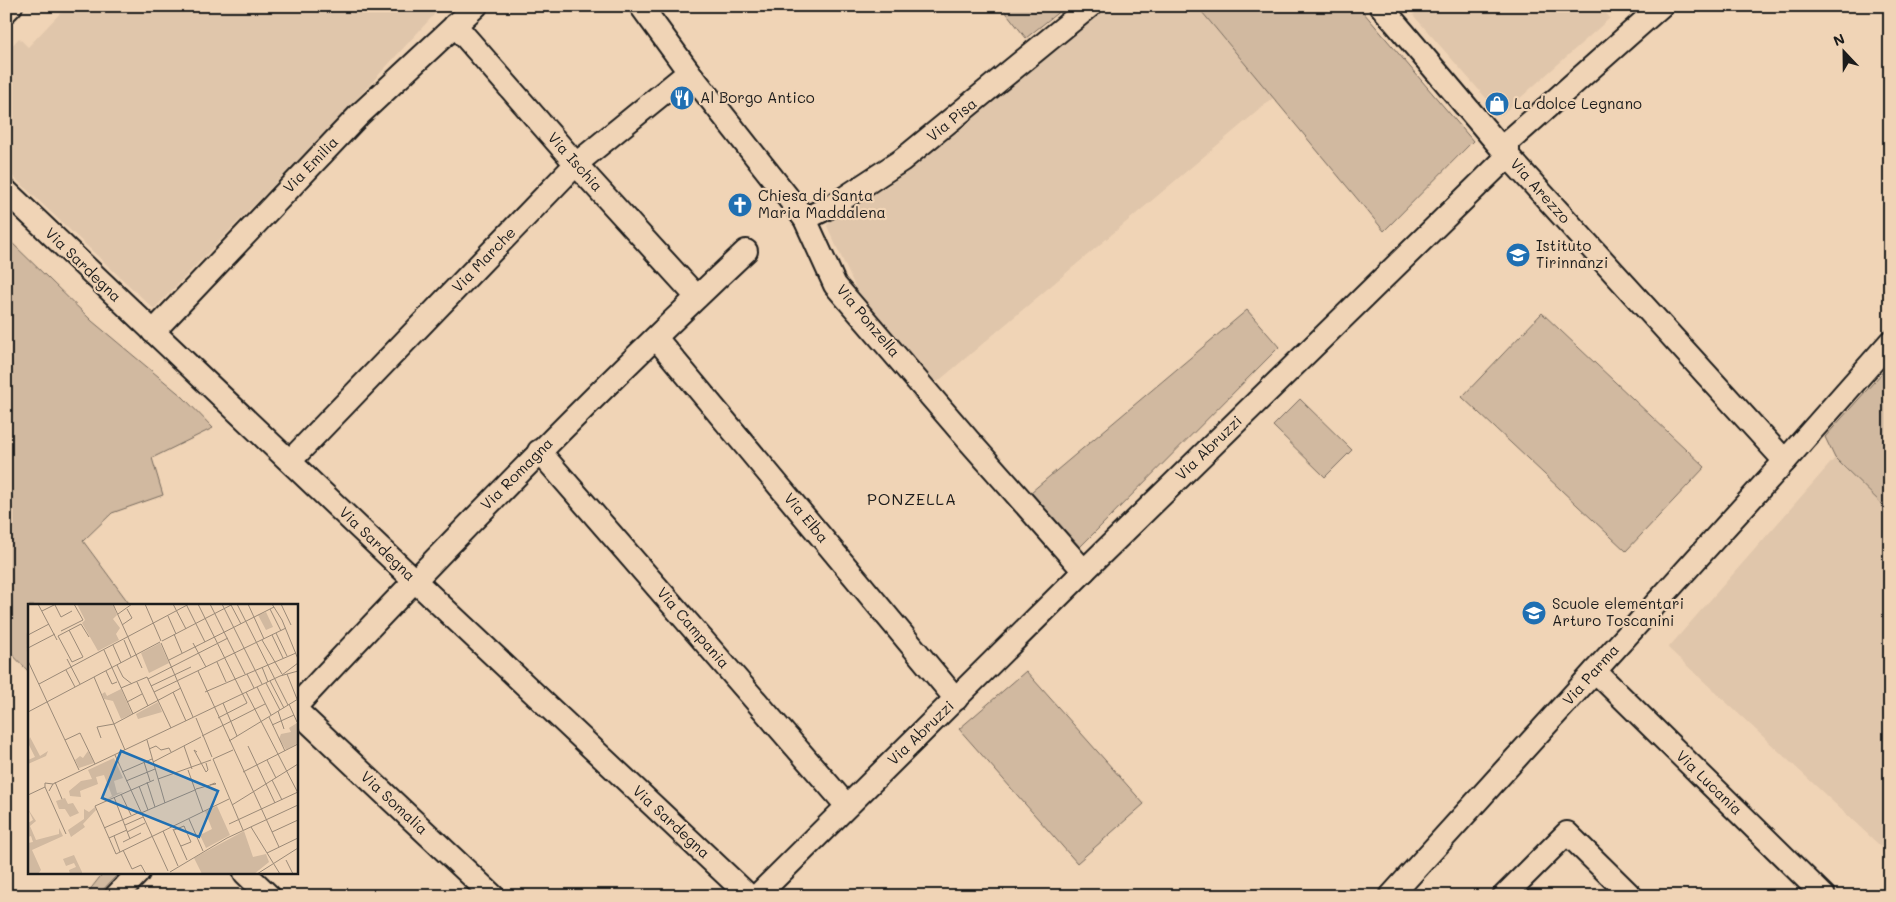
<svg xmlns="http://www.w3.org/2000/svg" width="1896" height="902" font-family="Mali,sans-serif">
<rect width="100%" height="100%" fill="#f0d4b6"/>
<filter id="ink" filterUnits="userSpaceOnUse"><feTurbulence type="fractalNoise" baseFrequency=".02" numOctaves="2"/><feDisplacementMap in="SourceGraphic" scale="10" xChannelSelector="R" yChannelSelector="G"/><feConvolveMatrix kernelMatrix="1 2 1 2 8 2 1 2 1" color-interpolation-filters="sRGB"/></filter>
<g filter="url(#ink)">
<g fill="#e0c6ab">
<polygon points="67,6 442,6 363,92 154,309 6,170 6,52 19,38 28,47"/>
<polygon points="1106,6 1197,6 1273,98 935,384 870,319 827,226 833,215 888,186"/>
<polygon points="1423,6 1600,6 1610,18 1501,115 1413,15"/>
<polygon points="1835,458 1890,512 1890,855 1668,648"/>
</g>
<g fill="#d1b9a0" stroke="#766a5e">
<polygon points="1001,6 1066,6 1026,38"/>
<polygon points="1197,6 1358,6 1473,141 1384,231"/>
<polygon points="6,237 92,321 183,397 213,428 152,458 163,495 112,513 83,541 131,606 29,606 29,672 6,648"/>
<polygon points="1247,310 1279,347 1080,547 1031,492"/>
<polygon points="1542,313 1705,467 1626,551 1462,397"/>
<polygon points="1890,364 1890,512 1835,458 1825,437"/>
<polygon points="1300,399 1352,450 1325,477 1273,426"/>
<polygon points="1026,671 1144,804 1077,863 959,729"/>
<polygon points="103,873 119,873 97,896 85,896"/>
</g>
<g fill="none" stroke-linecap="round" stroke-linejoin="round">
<defs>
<g id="minor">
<polyline points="641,6 689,72 805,219 835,285 970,442 1084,571"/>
<polyline points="1381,6 1508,156 1785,461"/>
<polyline points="6,11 11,6"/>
<polyline points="455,25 583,172 697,297"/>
<polyline points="1508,156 1508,142 1661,6"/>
<polyline points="6,191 414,580 749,896"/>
<polyline points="805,219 835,204 902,160 1090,6"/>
<polyline points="153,332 359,115 476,6"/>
<polyline points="656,338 956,699"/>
<polyline points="539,451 847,806"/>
<polyline points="290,461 576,164 689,72"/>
<polyline points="1595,671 1824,896"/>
<path d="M296,706C442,550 590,397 746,251"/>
<polyline points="296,710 493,896"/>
<polyline points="245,873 269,896"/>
<polyline points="116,896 138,873"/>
<polyline points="757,896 1084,571 1508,156"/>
<polyline points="1391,896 1785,461 1890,342"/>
<polyline points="1504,896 1567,833 1631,896"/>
</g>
</defs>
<use href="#minor" stroke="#1c1c1c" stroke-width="26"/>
<use href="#minor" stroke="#f0d4b6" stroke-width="22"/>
</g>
</g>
<defs>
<symbol id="restaurant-disc" viewBox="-11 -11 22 22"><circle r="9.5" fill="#1f6fb2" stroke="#f0d4b6"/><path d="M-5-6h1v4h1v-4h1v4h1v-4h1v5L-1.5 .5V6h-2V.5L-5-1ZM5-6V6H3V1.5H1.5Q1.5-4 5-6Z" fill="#fff"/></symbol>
<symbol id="shop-disc" viewBox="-11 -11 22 22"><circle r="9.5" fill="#1f6fb2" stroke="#f0d4b6"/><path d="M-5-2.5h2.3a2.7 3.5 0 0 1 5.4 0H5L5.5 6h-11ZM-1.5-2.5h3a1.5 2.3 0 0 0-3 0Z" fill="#fff"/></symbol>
<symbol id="church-disc" viewBox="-11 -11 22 22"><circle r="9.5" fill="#1f6fb2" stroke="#f0d4b6"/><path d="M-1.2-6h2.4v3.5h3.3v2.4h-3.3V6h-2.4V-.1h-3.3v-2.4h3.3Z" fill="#fff"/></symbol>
<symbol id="school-disc" viewBox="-11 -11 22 22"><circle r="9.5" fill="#1f6fb2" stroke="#f0d4b6"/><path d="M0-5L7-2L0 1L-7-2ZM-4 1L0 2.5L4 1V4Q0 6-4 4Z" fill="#fff"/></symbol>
</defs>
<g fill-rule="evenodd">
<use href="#restaurant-disc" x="668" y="84" width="28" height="28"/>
<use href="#shop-disc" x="1483" y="90" width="28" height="28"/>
<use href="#church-disc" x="726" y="191" width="28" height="28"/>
<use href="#school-disc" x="1504" y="241" width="28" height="28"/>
<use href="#school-disc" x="1520" y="599" width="28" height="28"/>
</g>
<g text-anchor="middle" stroke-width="4.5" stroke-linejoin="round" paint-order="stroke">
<g font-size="15" fill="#1c1c1c" stroke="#f0d4b6" text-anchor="start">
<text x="700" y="103">Al Borgo Antico</text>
<text x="1514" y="109">La dolce Legnano</text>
<text x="758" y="201">Chiesa di Santa<tspan x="758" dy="17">Maria Maddalena</tspan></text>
<text x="1536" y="251">Istituto<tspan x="1536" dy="17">Tirinnanzi</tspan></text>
<text x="1552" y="609">Scuole elementari<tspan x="1552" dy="17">Arturo Toscanini</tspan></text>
</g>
<g font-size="15" fill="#1c1c1c" stroke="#f0d4b6">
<text transform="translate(952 120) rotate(-39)" y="5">Via Pisa</text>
<text transform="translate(575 162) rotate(48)" y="5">Via Ischia</text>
<text transform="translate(311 165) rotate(-46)" y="5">Via Emilia</text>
<text transform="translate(1540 191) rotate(48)" y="5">Via Arezzo</text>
<text transform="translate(484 260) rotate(-46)" y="5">Via Marche</text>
<text transform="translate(83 265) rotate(44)" y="5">Via Sardegna</text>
<text transform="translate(868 321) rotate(50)" y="5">Via Ponzella</text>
<text transform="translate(1209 448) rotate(-44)" y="5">Via Abruzzi</text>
<text transform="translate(517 474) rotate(-45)" y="5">Via Romagna</text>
<text transform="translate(806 518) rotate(50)" y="5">Via Elba</text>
<text transform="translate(377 544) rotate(44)" y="5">Via Sardegna</text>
<text transform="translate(693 628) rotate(49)" y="5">Via Campania</text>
<text transform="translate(1591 675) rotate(-48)" y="5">Via Parma</text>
<text transform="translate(921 733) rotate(-44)" y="5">Via Abruzzi</text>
<text transform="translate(1709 783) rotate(44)" y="5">Via Lucania</text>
<text transform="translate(394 803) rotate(43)" y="5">Via Somalia</text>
<text transform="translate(671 822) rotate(43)" y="5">Via Sardegna</text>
</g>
<g font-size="16" letter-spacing="1" fill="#1c1c1c" stroke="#f0d4b6">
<text x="912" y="505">PONZELLA</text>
</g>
</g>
<g transform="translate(28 604)">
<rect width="270" height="270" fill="#f0d4b6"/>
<path d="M49,0H85L89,11L85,15L92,24L88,30L91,36L70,47L54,19L57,16ZM238,8L245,23L238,26L230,11ZM132,39L141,59L121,69L113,49ZM93,85L104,110L93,115L85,97L76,95L74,90L77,88L79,92ZM130,98L134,108L110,115L108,110ZM269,119L270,139L258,146L251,135L253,130L263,128L261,124ZM2,133L12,152L20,147L18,152L0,160V156L7,153L0,139ZM60,147L66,159L51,164L47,156L52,152L55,154ZM86,154L95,174L86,177L89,189L95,188L74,198L84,192L76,171L68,173L70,180L52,187L53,193L42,192L41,187L53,177L64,175L60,166ZM37,194L40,200L45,199L51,209L42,213L37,205H31L28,197ZM189,202L202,231L178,244L172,231L184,225L177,207ZM67,203L68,206L55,220L57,223L43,233L40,226L56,215V205L61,208ZM0,205L8,217L2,222L8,236L31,230V224L35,232L4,246L13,266L10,270H0V239L5,238L3,232L0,233V219L5,216ZM216,227L225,253L238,250L241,258L226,270H174L166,254ZM46,251L54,268V270H42L41,266L48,263L46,259L38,262L35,255Z" fill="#d1b9a0"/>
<path fill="none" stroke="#9b8a78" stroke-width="1" d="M10,0L29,36M85,0L114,64M117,0L133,37M145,0L158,25M158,0L177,38M170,0L219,99L190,114M182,0L217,70M194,0L234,80M209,0L260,101M220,0L236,35M244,0L254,16L270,55M253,0L263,21M27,1L33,13L44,7M203,1L213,20M242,5L253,27M14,7L28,0M90,10L104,0M140,12L148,30M94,21L104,14L99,5M41,26L55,53L44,58L30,32L53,20L61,33M33,27L55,16L46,0M248,29L259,52M146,30L154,49M0,31L21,20M244,31L255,54M96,36L103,53M234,36L254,70M134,37L205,0M133,39L165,113M165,39L178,63M85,41L93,59M0,44L27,30M76,46L105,110M39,55L52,80M141,56L246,3M0,57L51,166M189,58L198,78M89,61L95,73L104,80M234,63L240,78M38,66L47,83M78,67L84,80L89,78M170,67L251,243M219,70L226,84M259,70L269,95M254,71L270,59M66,73L97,146M120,75L200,34M242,77L256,104M109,78L120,102M238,79L252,106M11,80L161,0M123,82L163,63M229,83L243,111M93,84L119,73L143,124M126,88L258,24M145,88L158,117M177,88L268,49M218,88L270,189M99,98L114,90M195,99L209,132M261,100L269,118M250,107L256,125M0,108L132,38M241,113L257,147M168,114L184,153M244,121L266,111M174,132L237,100M73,134L69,123L86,120L153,84M37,136L52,129L67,160M119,136L137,199M201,137L270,95M156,142L164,165M220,142L247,199M121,145L128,142L133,146L141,144L143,148M169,148L166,146L178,168L180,166L178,159M87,151L140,267M185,155L215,226M185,155L205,146M239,156L248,174M116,158L122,177M125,158L173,133M160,166L175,208M94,168L124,155M215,168L270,140M130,175L183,156M126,176L67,202L88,250L201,195M244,176L254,196M98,177L127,165M27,178L34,195M119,178L127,203M111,182L120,206M17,183L38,230M21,187L25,180L252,72L270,67M93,190L103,211M0,191L17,183V179L25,180M86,193L102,235M204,201L270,160M113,209L167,186L168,185L179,182L182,181L187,179L188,180L182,181M161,215L175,247M201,220L270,188M97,221L115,213M223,223L252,270M76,224L112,208M145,225L159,256M146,226L156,222L163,238L153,242M135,227L150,262M99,228L117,219M244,228L270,216M86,232L92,248M81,234L99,226M95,238L113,229M95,246L104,265L113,261L118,270M239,249L270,234M258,256L265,270M142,268L199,234L270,201M229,270L270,244"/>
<path fill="#1f6fb2" fill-opacity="0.15" stroke="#1f6fb2" stroke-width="2.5" d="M93,147L190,187L171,233L74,194Z"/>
<rect width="270" height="270" fill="none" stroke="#1c1c1c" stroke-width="2.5"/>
</g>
<rect width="1896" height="902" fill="none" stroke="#f0d4b6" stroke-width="25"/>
<rect x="12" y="12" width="1871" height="877" fill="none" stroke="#1c1c1c" stroke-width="2" filter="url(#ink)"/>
<g transform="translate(1844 52) rotate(338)" stroke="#f0d4b6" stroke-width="4" paint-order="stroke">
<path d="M0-4L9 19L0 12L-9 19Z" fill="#1c1c1c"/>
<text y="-8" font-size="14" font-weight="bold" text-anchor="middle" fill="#1c1c1c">N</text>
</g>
</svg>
